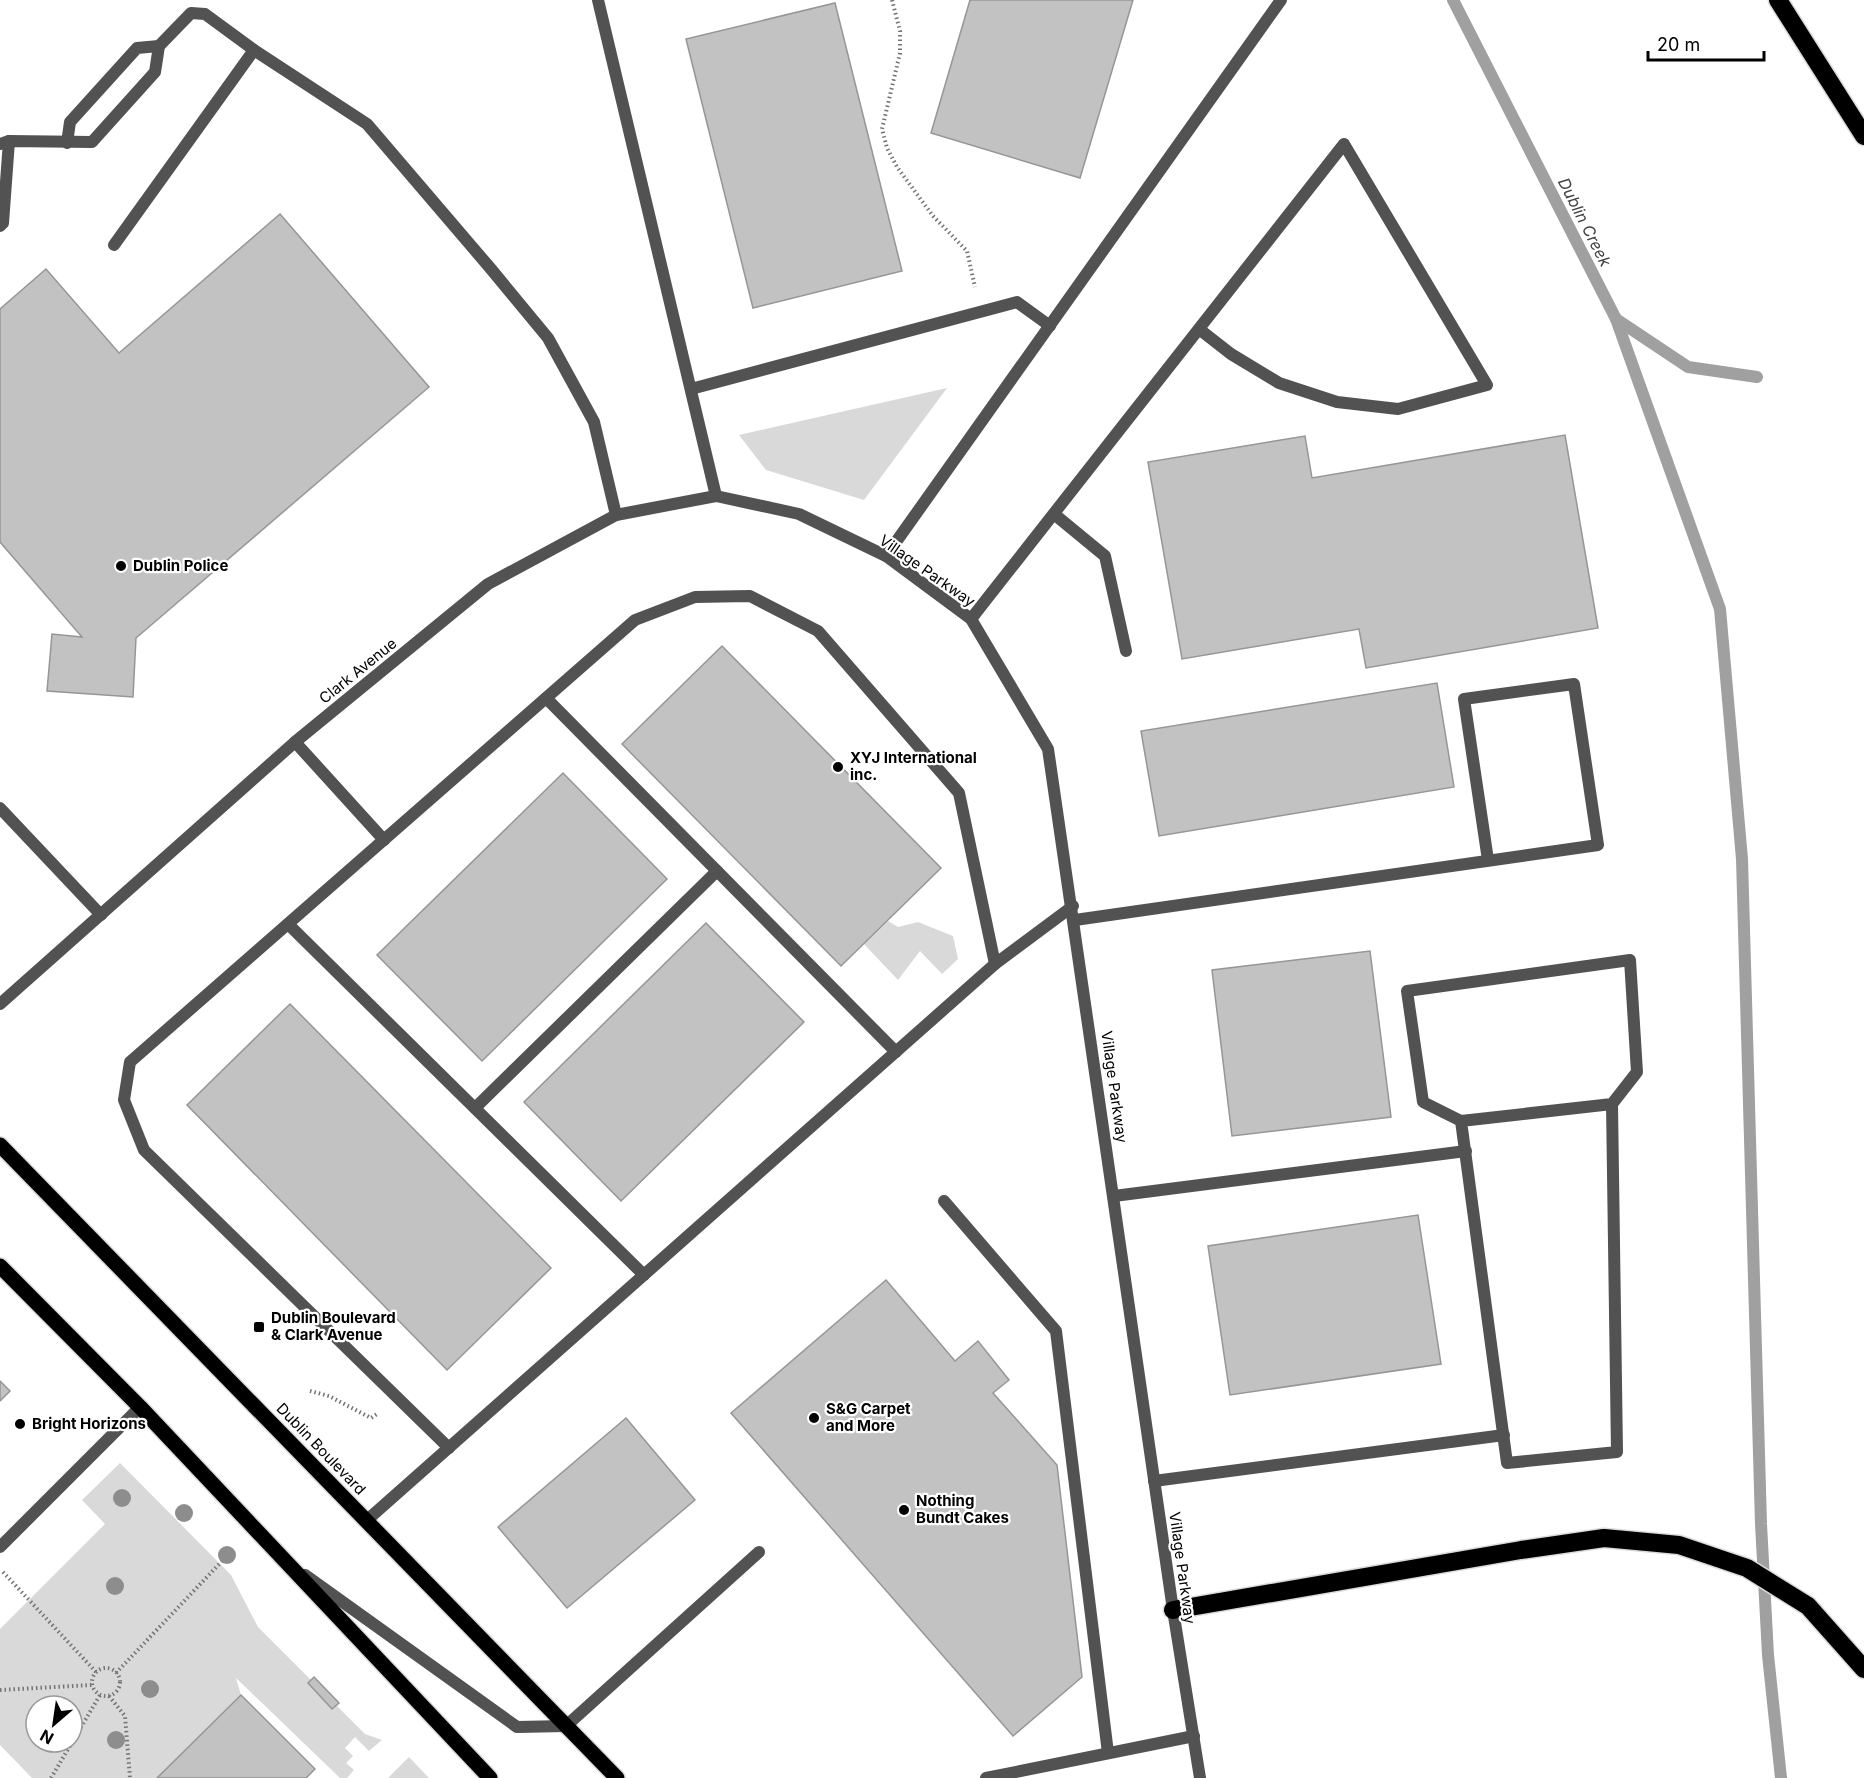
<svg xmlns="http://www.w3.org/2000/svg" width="1864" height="1778" font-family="Inter,sans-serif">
<rect width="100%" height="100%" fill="#fff"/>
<g fill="#d9d9d9" fill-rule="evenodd">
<polygon points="947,388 864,500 766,470 739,435"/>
<polygon points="888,921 898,927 918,922 953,936 958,959 942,974 920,951 898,980 864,944"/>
<path d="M120,1463L231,1575L258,1627L365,1734L382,1740L369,1751L355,1737L345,1748L353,1756L346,1763L354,1770L347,1778H340L236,1678L241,1695L157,1778H32L0,1745V1629L105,1524L82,1500ZM36,1706H72V1742H36Z"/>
<polygon points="409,1757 429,1778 388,1778"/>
</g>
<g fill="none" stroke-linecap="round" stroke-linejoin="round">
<g stroke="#a0a0a0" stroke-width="12">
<polyline points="1453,0 1616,319 1720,609 1742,859 1761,1524 1768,1655 1781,1778"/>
<polyline points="1616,319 1688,367 1757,377"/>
</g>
</g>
<g fill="#c2c2c2" stroke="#969696" stroke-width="1.5">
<polygon points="970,0 1133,0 1080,178 931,133"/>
<polygon points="835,3 902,271 753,308 686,39"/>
<polygon points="280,214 429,387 136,638 133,697 47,691 52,634 82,637 0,542 0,309 46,269 119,353"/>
<polygon points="1565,435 1598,628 1366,668 1359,629 1182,659 1148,462 1305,436 1312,478"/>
<polygon points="722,646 941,868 841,966 622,744"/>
<polygon points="1437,683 1454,787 1159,836 1141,731"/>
<polygon points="563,773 667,879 482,1061 377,955"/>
<polygon points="706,923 804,1022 621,1201 524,1102"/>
<polygon points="1370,951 1391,1117 1232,1136 1212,970"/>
<polygon points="290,1004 551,1268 447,1370 187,1105"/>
<polygon points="1418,1215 1441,1364 1230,1395 1208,1246"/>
<polygon points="886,1280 955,1361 978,1341 1009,1380 993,1393 1057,1465 1082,1677 1013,1736 731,1413"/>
<polygon points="0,1381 10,1391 0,1401"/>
<polygon points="626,1418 695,1500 567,1608 498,1527"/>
<polygon points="314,1677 339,1703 332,1709 308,1683"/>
<polygon points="241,1695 315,1769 306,1778 157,1778"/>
</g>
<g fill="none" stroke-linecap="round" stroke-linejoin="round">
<defs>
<g id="primary">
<polyline points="0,1145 617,1778"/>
<polyline points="0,1266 140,1407 490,1778"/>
</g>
<g id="motorway">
<polyline points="1778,0 1864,136"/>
<polyline points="1173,1610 1521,1550 1604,1538 1679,1545 1747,1568 1808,1606 1864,1669"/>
</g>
</defs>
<use href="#primary" stroke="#dbdbdb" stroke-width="18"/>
<use href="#motorway" stroke="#dbdbdb" stroke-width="21"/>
<g stroke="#747474" stroke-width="4" stroke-dasharray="1.5 3" stroke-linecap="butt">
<polyline points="892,0 900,31 900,53 882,129 887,148 897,167 933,216 967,251 975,287"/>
<polyline points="310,1391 329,1396 371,1418 377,1414"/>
<polyline points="3,1572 96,1672"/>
<circle cx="106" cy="1682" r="14"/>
<polyline points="116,1673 224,1559"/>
<polyline points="0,1690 92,1685"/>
<polyline points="109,1696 125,1716 130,1778"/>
<polyline points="51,1778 100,1695"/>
</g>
<g stroke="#525252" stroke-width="12">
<polyline points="598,0 716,496"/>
<polyline points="67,143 70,122 137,48 159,46"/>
<polyline points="0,144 9,141 92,142 155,72 159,46 191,13 205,14 254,50 367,124 491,269 548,338 594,422 616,515"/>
<polyline points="0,226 3,223 9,141"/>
<polyline points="114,245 254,50"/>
<polyline points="691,389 1017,302 1050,326"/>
<polyline points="1054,514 1105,556 1126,651"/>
<polyline points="886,556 1281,0"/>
<polyline points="971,619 1344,144 1487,385 1398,409 1337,402 1279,383 1231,354 1199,329"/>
<polyline points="546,698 896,1052"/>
<polyline points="295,742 384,840"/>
<polyline points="0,808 101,915"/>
<polyline points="1075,920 1598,845 1574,684 1464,699 1488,860"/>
<polyline points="288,924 644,1275"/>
<polyline points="475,1108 717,871"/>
<polyline points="1461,1121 1507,1463 1617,1452 1612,1104 1461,1121 1423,1102 1407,991 1630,960 1637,1072 1612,1104"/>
<polyline points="1114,1196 1466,1151"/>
<polyline points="944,1201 1056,1331 1108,1753"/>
<polyline points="449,1448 144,1150 124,1100 130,1062 635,620 695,597 750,596 818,631 959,793 995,964"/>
<polyline points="1154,1481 1504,1435"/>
<polyline points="366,1521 995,964 1073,906"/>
<polyline points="0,1547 140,1407"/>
<polyline points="305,1575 517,1727 566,1726 759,1552"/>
<polyline points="986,1778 1194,1736"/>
</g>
<polyline stroke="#525252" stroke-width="12" points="0,1004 295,742 488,584 616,515 716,496 799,514 886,556 971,619 1048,749 1173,1610 1200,1778"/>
<use href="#primary" stroke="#000" stroke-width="15"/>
<use href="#motorway" stroke="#000" stroke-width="18"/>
</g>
<g fill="#8d8d8d">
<circle cx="122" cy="1498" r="9"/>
<circle cx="184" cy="1513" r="9"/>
<circle cx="227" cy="1555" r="9"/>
<circle cx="115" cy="1586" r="9"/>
<circle cx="150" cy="1689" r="9"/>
<circle cx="116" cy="1740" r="9"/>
</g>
<g fill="#000" stroke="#fff" stroke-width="2">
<circle cx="121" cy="566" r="6"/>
<circle cx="838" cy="767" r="6"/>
<rect x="253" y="1321" width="12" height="12" rx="3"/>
<circle cx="814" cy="1418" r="6"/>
<circle cx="20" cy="1424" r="6"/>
<circle cx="904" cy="1510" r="6"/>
</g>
<g text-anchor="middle" stroke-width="4.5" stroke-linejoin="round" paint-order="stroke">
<g font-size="15" font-weight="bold" fill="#000" stroke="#fff" text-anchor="start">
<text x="133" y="571">Dublin Police</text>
<text x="850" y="763">XYJ International<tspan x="850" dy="17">inc.</tspan></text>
<text x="271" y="1323">Dublin Boulevard<tspan x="271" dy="17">&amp; Clark Avenue</tspan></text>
<text x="826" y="1414">S&amp;G Carpet<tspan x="826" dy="17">and More</tspan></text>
<text x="32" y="1429">Bright Horizons</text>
<text x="916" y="1506">Nothing<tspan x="916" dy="17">Bundt Cakes</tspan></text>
</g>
<g font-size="15" fill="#000" stroke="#fff">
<text transform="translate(927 571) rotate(35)" y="5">Village Parkway</text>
<text transform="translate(358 671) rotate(-39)" y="5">Clark Avenue</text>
<text transform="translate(1114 1087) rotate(82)" y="5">Village Parkway</text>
<text transform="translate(321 1449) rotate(46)" y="5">Dublin Boulevard</text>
<text transform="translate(1182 1568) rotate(82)" y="5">Village Parkway</text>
</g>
<g font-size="16" font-style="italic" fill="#414141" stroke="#fff">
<text transform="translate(1585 222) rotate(63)" y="6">Dublin Creek</text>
</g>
</g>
<g transform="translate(54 1724) rotate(209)"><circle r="28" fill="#ffffff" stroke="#999999" stroke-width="1.5"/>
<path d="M0-4.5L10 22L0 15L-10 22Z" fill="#000000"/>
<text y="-9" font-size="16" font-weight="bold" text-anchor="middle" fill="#000000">N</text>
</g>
<path d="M1648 51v9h116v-9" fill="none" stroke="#000000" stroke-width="3"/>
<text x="1657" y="51" font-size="18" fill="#000000" stroke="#ffffff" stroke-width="4.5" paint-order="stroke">20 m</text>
</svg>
